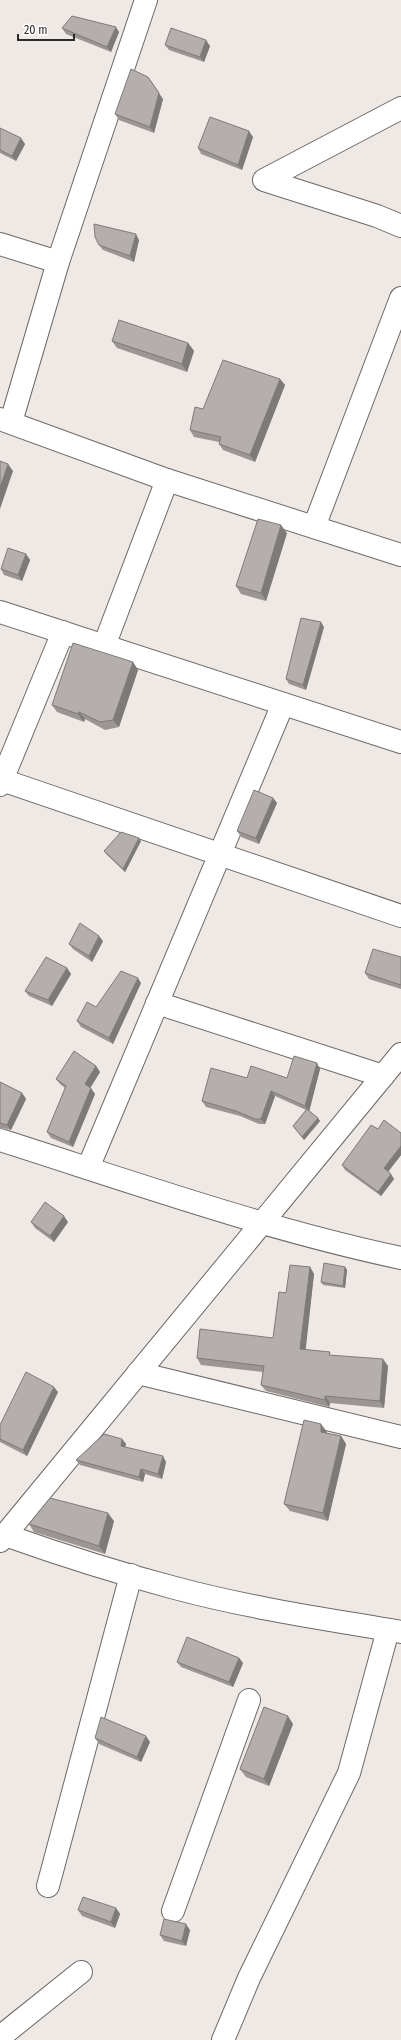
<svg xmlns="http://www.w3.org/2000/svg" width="401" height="2040" font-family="'Fira Sans Condensed',sans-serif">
<rect width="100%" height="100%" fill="#eee9e5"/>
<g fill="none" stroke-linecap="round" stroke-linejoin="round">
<defs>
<g id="street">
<polyline points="401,108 264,180 377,216 401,226"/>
<polyline points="0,244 58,262 146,0"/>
<polyline points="0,419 167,480 401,555"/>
<polyline points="11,422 58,262"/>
<polyline points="314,527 401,298"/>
<polyline points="0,612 401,742"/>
<polyline points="104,646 167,480"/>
<polyline points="2,780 401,916"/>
<polyline points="0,785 63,632"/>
<polyline points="157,1003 383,1076"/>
<path d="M0,1140C132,1182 265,1229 401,1258"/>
<polyline points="88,1168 283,704"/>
<polyline points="138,1373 401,1437"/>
<path d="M5,1535C61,1555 118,1573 175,1588C249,1608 326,1619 401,1632"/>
<polyline points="0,1541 401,1054"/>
<polyline points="48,1886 131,1575"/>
<polyline points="173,1911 249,1700"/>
<polyline points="0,2037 81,1972"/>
<polyline points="223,2040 249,1978 349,1773 388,1630"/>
</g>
</defs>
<use href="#street" stroke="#6d6966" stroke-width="24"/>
<use href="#street" stroke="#fff" stroke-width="22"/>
</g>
<g fill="#9b9694">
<polygon points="62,28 119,32 111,52 66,34"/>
<polygon points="165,45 210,46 204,62 169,50"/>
<polygon points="163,99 154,133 119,120 115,114"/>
<polygon points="0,128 25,144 16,161 0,153"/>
<polygon points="253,137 242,170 201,154 198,148"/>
<polygon points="139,240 134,262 103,250 99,245"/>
<polygon points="112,341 188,343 194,351 187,372 117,348"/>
<polygon points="280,379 285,385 255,462 223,450 219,444 219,442 194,437 190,430 203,409"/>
<polygon points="287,533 266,601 241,594 236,586"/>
<polygon points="26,554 30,560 22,581 4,575 1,569"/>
<polygon points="324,627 306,690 289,684 286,679"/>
<polygon points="133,662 138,670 119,727 105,730 85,719 84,722 57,712 52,705"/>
<polygon points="273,798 277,803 259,844 241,837 237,831"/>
<polygon points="141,841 125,872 106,854 104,851"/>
<polygon points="103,941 92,962 73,949 69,944"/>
<polygon points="401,957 401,989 369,979 365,973"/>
<polygon points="67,968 71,974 52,1006 29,996 25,991"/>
<polygon points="141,983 113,1044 81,1027 77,1021 96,1007"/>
<polygon points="96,1066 100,1072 90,1088 95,1094 73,1147 51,1138 47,1132 65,1088 60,1084 56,1079"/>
<polygon points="320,1069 309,1111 320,1121 304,1140 293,1126 306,1110 275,1096 265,1124 259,1124 240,1116 206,1107 202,1101 247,1078 287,1078"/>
<polygon points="0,1082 22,1093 26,1099 11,1130 3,1128 0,1129"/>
<polygon points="378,1129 401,1133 401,1155 388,1172 394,1179 381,1196 345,1170 342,1165"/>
<polygon points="31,1222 68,1222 54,1242 35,1228"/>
<polygon points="310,1267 314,1274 305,1350 388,1366 384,1408 330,1403 329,1407 266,1391 261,1385 263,1372 201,1365 197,1358 273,1338 286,1293"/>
<polygon points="345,1267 347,1270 345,1288 323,1285 321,1282"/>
<polygon points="58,1392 27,1456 0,1442 0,1425"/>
<polygon points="327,1432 327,1433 341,1436 346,1444 328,1521 290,1511 284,1504"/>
<polygon points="122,1439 126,1444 125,1447 166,1462 162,1479 145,1474 143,1482 80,1465 76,1460"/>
<polygon points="114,1521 105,1554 34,1532 29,1524"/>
<polygon points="239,1658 243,1663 233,1687 181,1667 177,1662"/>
<polygon points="293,1724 269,1786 246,1777 240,1769"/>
<polygon points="95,1738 150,1742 141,1762 99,1744"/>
<polygon points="116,1908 120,1914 115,1928 82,1916 78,1910"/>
<polygon points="190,1930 186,1946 164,1941 160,1935"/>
</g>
<g fill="#7e7a78">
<polygon points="116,27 119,32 111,52 107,47"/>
<polygon points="206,40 210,46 204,62 200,57"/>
<polygon points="148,77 163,99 154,133 150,127"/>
<polygon points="249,131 253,137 242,170 238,165"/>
<polygon points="21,138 25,144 16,161 12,156"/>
<polygon points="136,234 139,240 134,262 130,256"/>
<polygon points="188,343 194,351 187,372 182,364"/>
<polygon points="280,379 285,385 255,462 250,455"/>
<polygon points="8,464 13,471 0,509 0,488"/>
<polygon points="281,525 287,533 266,601 261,593"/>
<polygon points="26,554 30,560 22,581 18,575"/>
<polygon points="321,622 324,627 306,690 303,685"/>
<polygon points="133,662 138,670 119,727 113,720"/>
<polygon points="79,712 85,719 84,722 78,714"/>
<polygon points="273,798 277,803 259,844 256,838"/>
<polygon points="139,838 141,841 125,872 123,869"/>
<polygon points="99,936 103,941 92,962 89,956"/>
<polygon points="67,968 71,974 52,1006 48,1000"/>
<polygon points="138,978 141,983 113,1044 109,1038"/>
<polygon points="317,1063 320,1069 309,1112 305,1106"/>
<polygon points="96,1066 100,1072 89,1090 85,1084"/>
<polygon points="91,1088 95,1094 73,1147 69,1142"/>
<polygon points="271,1091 275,1096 265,1124 261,1119"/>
<polygon points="22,1093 26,1099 11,1130 7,1125"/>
<polygon points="318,1118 320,1121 304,1140 302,1137"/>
<polygon points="401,1146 401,1155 387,1173 384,1168"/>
<polygon points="391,1174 394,1179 381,1196 378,1192"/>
<polygon points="64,1216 68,1222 54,1242 50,1236"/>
<polygon points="310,1267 314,1274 305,1356 300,1349"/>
<polygon points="345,1267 347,1270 345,1288 343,1286"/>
<polygon points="383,1359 388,1366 384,1408 380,1401"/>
<polygon points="54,1387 58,1392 27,1456 23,1450"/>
<polygon points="325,1396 330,1403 329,1407 325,1400"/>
<polygon points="321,1424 327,1432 326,1439 321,1432"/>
<polygon points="341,1436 346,1444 328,1521 323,1513"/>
<polygon points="122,1439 126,1444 124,1451 121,1446"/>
<polygon points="163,1456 166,1462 162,1479 158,1474"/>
<polygon points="141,1469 145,1474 143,1482 139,1477"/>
<polygon points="108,1513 114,1521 105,1554 99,1546"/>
<polygon points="239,1658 243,1663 233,1687 229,1682"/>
<polygon points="288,1716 293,1724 269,1786 264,1779"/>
<polygon points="146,1736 150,1742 141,1762 137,1757"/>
<polygon points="116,1908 120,1914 115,1928 111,1922"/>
<polygon points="186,1924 190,1930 186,1946 182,1941"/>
</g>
<g fill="#b4afac" stroke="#7e7a78">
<polygon points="72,16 116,27 107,47 62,28"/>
<polygon points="171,28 206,40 200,57 165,45"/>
<polygon points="131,69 148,77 159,93 150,127 115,114"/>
<polygon points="210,117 249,131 238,165 198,148"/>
<polygon points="0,128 21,138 12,156 0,150"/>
<polygon points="94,224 136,234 130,256 99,245 95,237"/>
<polygon points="119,320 188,343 182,364 112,341"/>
<polygon points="223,360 280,379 250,455 219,444 221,437 190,430 195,407 203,409"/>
<polygon points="0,461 8,464 0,488"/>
<polygon points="258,519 281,525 261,593 236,586"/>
<polygon points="8,548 26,554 18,575 1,569"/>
<polygon points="301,618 321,622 303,685 286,679"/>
<polygon points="73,643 133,662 113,720 100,722 79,712 78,714 52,705"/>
<polygon points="254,790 273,798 256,838 237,831"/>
<polygon points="121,832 139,838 123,869 104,851"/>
<polygon points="80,923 99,936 89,956 69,944"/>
<polygon points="373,949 401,957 401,985 365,973"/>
<polygon points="46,957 67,968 48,1000 25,991"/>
<polygon points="121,971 138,978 109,1038 77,1021 87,1002 96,1007"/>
<polygon points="74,1051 96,1066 85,1084 91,1088 69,1142 47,1132 66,1086 56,1079"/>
<polygon points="294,1056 317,1063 305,1106 271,1091 261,1119 255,1119 236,1111 202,1101 211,1068 247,1078 251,1066 287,1078"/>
<polygon points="0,1082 22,1093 7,1125 0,1123"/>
<polygon points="307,1109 318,1118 302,1137 293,1126"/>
<polygon points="384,1120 401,1133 401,1146 384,1168 391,1174 378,1192 342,1165 371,1125 378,1129"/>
<polygon points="45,1202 64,1216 50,1236 31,1222"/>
<polygon points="324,1263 345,1267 343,1286 321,1282"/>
<polygon points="290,1265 310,1267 300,1349 330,1352 329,1355 383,1359 380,1401 325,1396 325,1400 261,1385 264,1366 197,1358 200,1329 273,1338 279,1292 286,1293"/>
<polygon points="26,1372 54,1387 23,1450 0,1439 0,1425"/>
<polygon points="304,1420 321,1424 321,1432 341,1436 323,1513 284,1504"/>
<polygon points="104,1434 122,1439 121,1446 163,1456 158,1474 141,1469 139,1477 76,1460"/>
<polygon points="50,1498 108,1513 99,1546 29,1524"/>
<polygon points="187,1637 239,1658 229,1682 177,1662"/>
<polygon points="264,1707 288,1716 264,1779 240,1769"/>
<polygon points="101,1717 146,1736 137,1757 95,1738"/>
<polygon points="83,1897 116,1908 111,1922 78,1910"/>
<polygon points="164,1919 186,1924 182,1941 160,1935"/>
</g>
<path d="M18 34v6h56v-6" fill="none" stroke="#2c2a29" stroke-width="2"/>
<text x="24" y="34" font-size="12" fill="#2c2a29" stroke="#ffffff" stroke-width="3" paint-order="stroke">20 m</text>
</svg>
